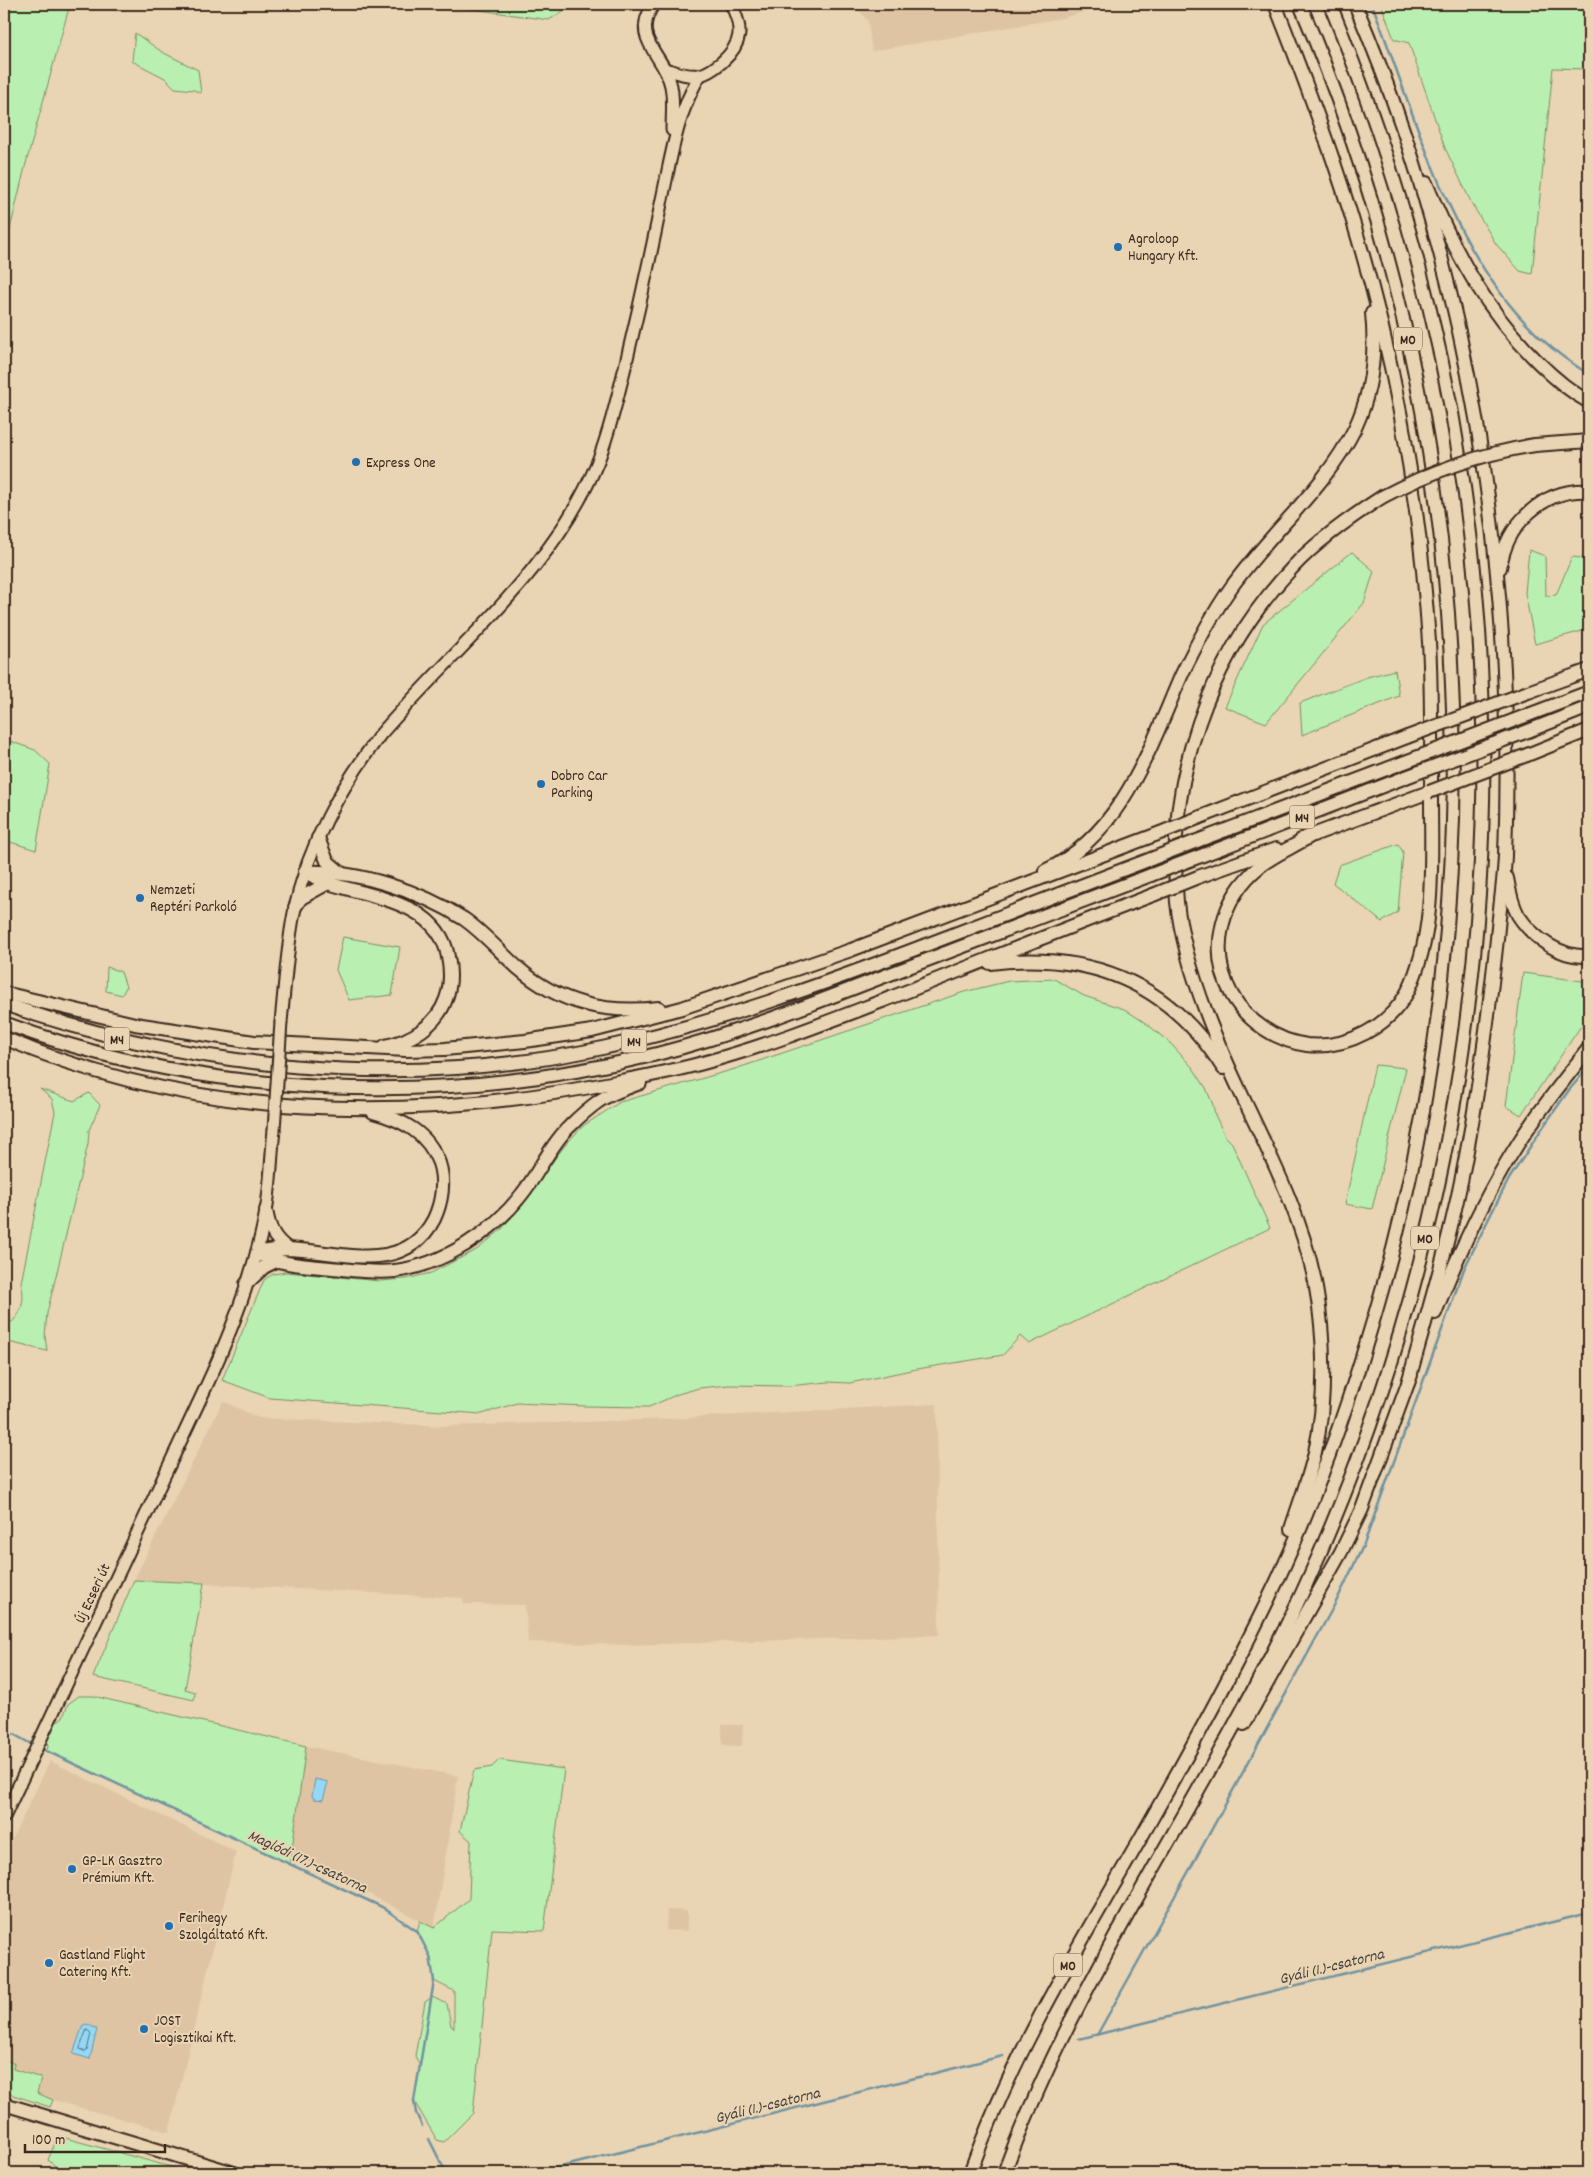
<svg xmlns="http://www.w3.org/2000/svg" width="1593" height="2177" font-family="Dekko,sans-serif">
<rect width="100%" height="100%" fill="#e9d4b3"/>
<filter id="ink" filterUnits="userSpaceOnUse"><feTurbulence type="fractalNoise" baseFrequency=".02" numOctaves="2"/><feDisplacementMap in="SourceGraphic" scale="10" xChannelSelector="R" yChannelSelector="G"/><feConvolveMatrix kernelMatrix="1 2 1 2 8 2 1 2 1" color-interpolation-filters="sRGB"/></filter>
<g filter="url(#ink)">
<g fill="#dec4a3">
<polygon points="854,4 1113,4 1062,18 872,51 868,21"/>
<polygon points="223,1401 259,1418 447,1426 647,1420 937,1404 939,1635 629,1645 528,1642 525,1605 464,1604 463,1598 134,1580"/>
<polygon points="722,1725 743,1725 742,1746 722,1745"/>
<polygon points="306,1746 458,1776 434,1928 291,1853"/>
<polygon points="50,1761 236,1852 169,2132 53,2100 37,2093 41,2078 12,2069 14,2063 4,2060 4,1856"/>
<polygon points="667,1910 687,1911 687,1931 666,1930"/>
</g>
<g fill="#b9efb0" stroke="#7a8c67">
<polygon points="4,4 70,4 25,167 4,254"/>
<polygon points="438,4 574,4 549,20"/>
<polygon points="1381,4 1589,4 1589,69 1553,68 1532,274 1520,271 1496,244 1472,204 1445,148 1409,43 1394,39"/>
<polygon points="135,33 162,52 198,70 201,93 194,90 175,88 165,78 132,61"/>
<polygon points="1529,550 1545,556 1546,596 1556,595 1572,557 1589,559 1589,629 1535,644 1525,593"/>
<polygon points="1352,552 1374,571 1364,603 1266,723 1225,707 1263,624"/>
<polygon points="1395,670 1399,696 1302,735 1300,703 1367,677"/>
<polygon points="4,739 35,750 50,764 36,850 4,840"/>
<polygon points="1398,844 1403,852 1398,912 1382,922 1333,883 1339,865"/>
<polygon points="343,937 400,947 392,995 349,1000 336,970"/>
<polygon points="107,967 121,972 126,987 122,995 106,991"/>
<polygon points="1523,973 1589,982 1589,1014 1521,1115 1506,1106"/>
<polygon points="1054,979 1084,996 1124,1009 1147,1024 1171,1044 1193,1068 1206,1088 1213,1105 1215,1115 1225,1136 1232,1143 1270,1228 1029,1344 1020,1336 1003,1355 911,1370 850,1383 828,1382 788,1386 729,1385 699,1388 678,1394 649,1407 585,1406 517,1403 482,1414 270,1398 222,1380 264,1280 273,1274 286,1272 380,1281 406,1279 431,1273 478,1249 502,1229 566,1144 583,1126 620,1102 735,1069 964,992 1009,981"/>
<polygon points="1375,1065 1406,1068 1372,1209 1345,1204"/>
<path d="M40,1089L74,1101L89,1093L100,1105L89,1130L88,1144L47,1313L45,1336L47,1351L4,1341V1320L12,1322C23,1312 25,1297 21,1283L55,1112L52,1099Z"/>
<polygon points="134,1580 204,1583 185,1689 195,1692 194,1700 93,1677"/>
<polygon points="79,1696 93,1696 306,1746 290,1864 45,1751 48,1748 47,1738 54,1724 63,1717 68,1704"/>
<polygon points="499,1760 564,1769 544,1931 492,1929 473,2113 444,2142 437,2140 414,2101 420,2066 415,2056 425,2002 432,1997 447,2004 451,2026 454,2028 454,1991 434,1981 430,1956 417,1931 420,1921 434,1928 469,1899 471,1841 460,1831 474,1770 492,1767"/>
<polygon points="4,2060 14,2063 13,2069 41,2078 37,2093 53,2100 50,2107 4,2092"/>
<polygon points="58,2136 193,2173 139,2173 125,2167 118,2173 64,2173 48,2160"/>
</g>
<g fill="#93d9f5" stroke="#70939f">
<polygon points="315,1779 328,1782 323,1800 314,1799 312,1796"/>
<polygon points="87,2024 97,2029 90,2059 73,2054 83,2025"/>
</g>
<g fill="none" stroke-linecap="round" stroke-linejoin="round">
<polygon stroke="#5e7074" stroke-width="1" points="87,2030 91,2033 87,2051 85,2052 80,2049"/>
<g stroke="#70939f" stroke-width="2.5">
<path d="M1372,4C1423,133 1460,299 1589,374"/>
<polyline points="4,1729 33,1745"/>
<polyline points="40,1748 382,1907 417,1931 430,1956 434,1981 414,2101 416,2113 422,2126"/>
<polyline points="1097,2035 1190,1869 1336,1602 1364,1544 1464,1269 1491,1214 1509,1179 1543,1127 1569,1090 1589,1067"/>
<polyline points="1079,2039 1589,1913"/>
<polyline points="429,2139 446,2173"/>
<polyline points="537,2173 1003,2056"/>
</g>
<defs>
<g id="secondary">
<path d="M654,4C629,39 665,55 671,86C674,100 672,116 672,130"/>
<path d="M665,69C676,72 687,77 699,75C707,74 716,67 722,62C743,43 743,28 731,4"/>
<path d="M281,1022C285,984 287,945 295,908C309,843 341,787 380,735C456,646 553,572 598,461C610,431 617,399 625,367C638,313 650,259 661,204C671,159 676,116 700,75"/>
<path d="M4,1817L205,1389C231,1333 255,1272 266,1211C271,1185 271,1157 274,1130"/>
</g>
<polyline id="primary" points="4,2104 234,2173"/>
<g id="trunk">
<path d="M1275,4C1317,110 1354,212 1381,323C1406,427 1422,535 1429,642C1432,695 1431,747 1431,800C1431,862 1436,933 1408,991C1389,1027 1347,1049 1307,1045C1276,1041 1247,1021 1232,995C1207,950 1222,897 1260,866C1275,854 1293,847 1309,837"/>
<path d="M1355,4C1468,269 1516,567 1505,855C1504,883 1499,911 1497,939C1489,1012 1480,1084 1466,1156C1452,1233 1429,1308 1408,1383"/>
<path d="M1426,183C1454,251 1485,310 1538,362C1553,377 1571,392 1589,402"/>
<polyline points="1535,445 1589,441"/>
<path d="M1500,568C1506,524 1544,488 1589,491"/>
<polyline points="1528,692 1589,670"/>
<polyline points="1528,715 1589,692"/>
<polyline points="1528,731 1589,707"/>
<polyline points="1527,755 1589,730"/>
<polyline points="1198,818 1407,737"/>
<polyline points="318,838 327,861 341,873"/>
<polyline points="1302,839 1429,792"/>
<polyline points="1197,841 1405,762"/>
<polyline points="1198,857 1406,777"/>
<path d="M1045,871C1123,834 1150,747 1182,674C1196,645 1212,615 1230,589C1269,533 1325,489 1355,428C1372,392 1376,352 1372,313"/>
<path d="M305,872C356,870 421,891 464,919C484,933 500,952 518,968C560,1004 605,1014 659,1008"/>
<path d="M308,873C314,877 321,881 328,883C370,897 439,902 448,957C451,971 451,985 446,999C437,1025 411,1041 385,1046"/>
<polyline points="1198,877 1276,849"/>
<path d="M1507,878C1509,890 1512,904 1518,915C1533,938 1560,958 1589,956"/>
<polyline points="295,907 301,898 328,883"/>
<path d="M990,963C1089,951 1169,982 1223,1068"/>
<polyline points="4,993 135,1024 254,1042 406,1050 445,1049 525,1041 592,1031 682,1008 851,950 1155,835"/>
<path d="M4,1004C194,1070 400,1090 598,1049C715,1024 827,983 939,940C1009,913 1080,886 1151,859"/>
<path d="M4,1023C210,1100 444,1107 657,1054C732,1035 805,1007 877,979C969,945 1060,910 1151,875"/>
<path d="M4,1038C196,1121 413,1123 616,1082C647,1076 679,1070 710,1061C769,1045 827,1022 885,1000C975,965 1063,929 1153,895"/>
<path d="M266,1210C269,1228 273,1238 288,1249"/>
<path d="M259,1252C269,1251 280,1249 289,1249C339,1251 404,1277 434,1219C442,1202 445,1181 439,1163C428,1133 403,1120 373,1112"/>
<path d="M257,1253C281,1266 315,1266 342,1269C359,1271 378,1273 395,1271C443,1265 493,1232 522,1194C539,1173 550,1145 570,1126C579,1117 589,1108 599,1101C611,1093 627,1088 640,1083"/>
<polyline points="246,1284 264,1267 278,1260"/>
<path d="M1435,1313C1458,1254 1485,1195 1519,1142C1540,1109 1565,1079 1589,1048"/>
<path d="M1291,1529C1299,1504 1309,1478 1315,1452C1327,1398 1325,1336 1315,1282C1296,1187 1239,1103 1206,1012C1193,977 1181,940 1177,902C1166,780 1208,657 1293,567C1318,540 1351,517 1382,497"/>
<polyline points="1244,1724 1341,1552 1362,1509 1411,1375"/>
<path d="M970,2173C1010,2060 1071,1959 1131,1855C1182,1766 1233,1674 1277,1581C1318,1494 1349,1403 1376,1311C1501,882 1475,415 1300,4"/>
<path d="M1004,2173C1080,1967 1211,1789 1303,1591C1463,1242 1519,847 1461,467C1437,308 1391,153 1330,4"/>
</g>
</defs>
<use href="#secondary" stroke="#3b2a1e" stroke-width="15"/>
<use href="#primary" stroke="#3b2a1e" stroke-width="16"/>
<use href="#trunk" stroke="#3b2a1e" stroke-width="16"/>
<use href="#secondary" stroke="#e9d4b3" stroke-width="11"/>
<use href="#primary" stroke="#e9d4b3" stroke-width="12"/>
<use href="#trunk" stroke="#e9d4b3" stroke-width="12"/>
<defs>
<polyline id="secondary-bridge" points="274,1130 281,1022"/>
<g id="trunk-bridge">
<path d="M1382,497C1431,471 1480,454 1535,445"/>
<polyline points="1407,737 1528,692"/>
<polyline points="1405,762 1528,715"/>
<polyline points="1406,777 1528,731"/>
<polyline points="1429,792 1527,755"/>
<polyline points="1155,835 1198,818"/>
<polyline points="1151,859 1197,841"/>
<polyline points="1151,875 1198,857"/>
<polyline points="1153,895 1198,877"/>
</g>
</defs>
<use href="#secondary-bridge" stroke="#3b2a1e" stroke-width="15" stroke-linecap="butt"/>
<use href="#trunk-bridge" stroke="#3b2a1e" stroke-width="16" stroke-linecap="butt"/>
<use href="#secondary-bridge" stroke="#e9d4b3" stroke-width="11"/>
<use href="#trunk-bridge" stroke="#e9d4b3" stroke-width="12"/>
</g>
</g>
<g fill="#1f6fb2" stroke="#e9d4b3" stroke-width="2">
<circle cx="1118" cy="247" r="5"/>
<circle cx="356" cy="462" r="5"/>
<circle cx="541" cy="784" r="5"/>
<circle cx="140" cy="898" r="5"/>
<circle cx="72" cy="1869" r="5"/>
<circle cx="169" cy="1926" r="5"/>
<circle cx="49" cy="1963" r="5"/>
<circle cx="144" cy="2029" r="5"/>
</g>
<g text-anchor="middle" stroke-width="4" stroke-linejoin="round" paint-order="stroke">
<g fill="#e9d4b3" stroke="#6f5d4b" stroke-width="1">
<rect x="1394" y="327.5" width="28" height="23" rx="4"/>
<rect x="1289.5" y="805.5" width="25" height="23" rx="4"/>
<rect x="104.5" y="1027.5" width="25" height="23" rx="4"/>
<rect x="621.5" y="1029.5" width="25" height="23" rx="4"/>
<rect x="1411" y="1226.5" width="28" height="23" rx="4"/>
<rect x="1054" y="1953.5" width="28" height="23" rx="4"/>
</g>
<g font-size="14" font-weight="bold" fill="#3b2a1e">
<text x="1408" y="344">M0</text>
<text x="1302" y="822">M4</text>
<text x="117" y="1044">M4</text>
<text x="634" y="1046">M4</text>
<text x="1425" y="1243">M0</text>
<text x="1068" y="1970">M0</text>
</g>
<g font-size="15" fill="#3b2a1e" stroke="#e9d4b3" text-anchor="start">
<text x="1128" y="243">Agroloop<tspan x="1128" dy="17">Hungary Kft.</tspan></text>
<text x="366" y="467">Express One</text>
<text x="551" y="780">Dobro Car<tspan x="551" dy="17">Parking</tspan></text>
<text x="150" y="894">Nemzeti<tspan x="150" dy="17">Reptéri Parkoló</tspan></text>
<text x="82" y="1865">GP-LK Gasztro<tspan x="82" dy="17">Prémium Kft.</tspan></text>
<text x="179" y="1922">Ferihegy<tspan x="179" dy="17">Szolgáltató Kft.</tspan></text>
<text x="59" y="1959">Gastland Flight<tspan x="59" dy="17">Catering Kft.</tspan></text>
<text x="154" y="2025">JOST<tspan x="154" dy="17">Logisztikai Kft.</tspan></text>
</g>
<g font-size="15" fill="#3b2a1e" stroke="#e9d4b3">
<text transform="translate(92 1593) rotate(-65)" y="5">Új Ecseri út</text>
</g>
<g font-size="16" font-style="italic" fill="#48443e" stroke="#e9d4b3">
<text transform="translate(308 1860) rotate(25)" y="6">Maglódi (17.)-csatorna</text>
<text transform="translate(1331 1965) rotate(-14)" y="6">Gyáli (1.)-csatorna</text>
<text transform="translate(767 2104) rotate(-14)" y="6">Gyáli (1.)-csatorna</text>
</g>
</g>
<rect width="1593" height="2177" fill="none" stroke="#e9d4b3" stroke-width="20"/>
<rect x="10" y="10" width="1573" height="2157" fill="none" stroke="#3b2a1e" stroke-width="2" filter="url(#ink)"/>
<path d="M25 2144v8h140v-8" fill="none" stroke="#3b2a1e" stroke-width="2.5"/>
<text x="32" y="2144" font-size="15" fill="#3b2a1e" stroke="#e9d4b3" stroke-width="4" paint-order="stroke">100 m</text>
</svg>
